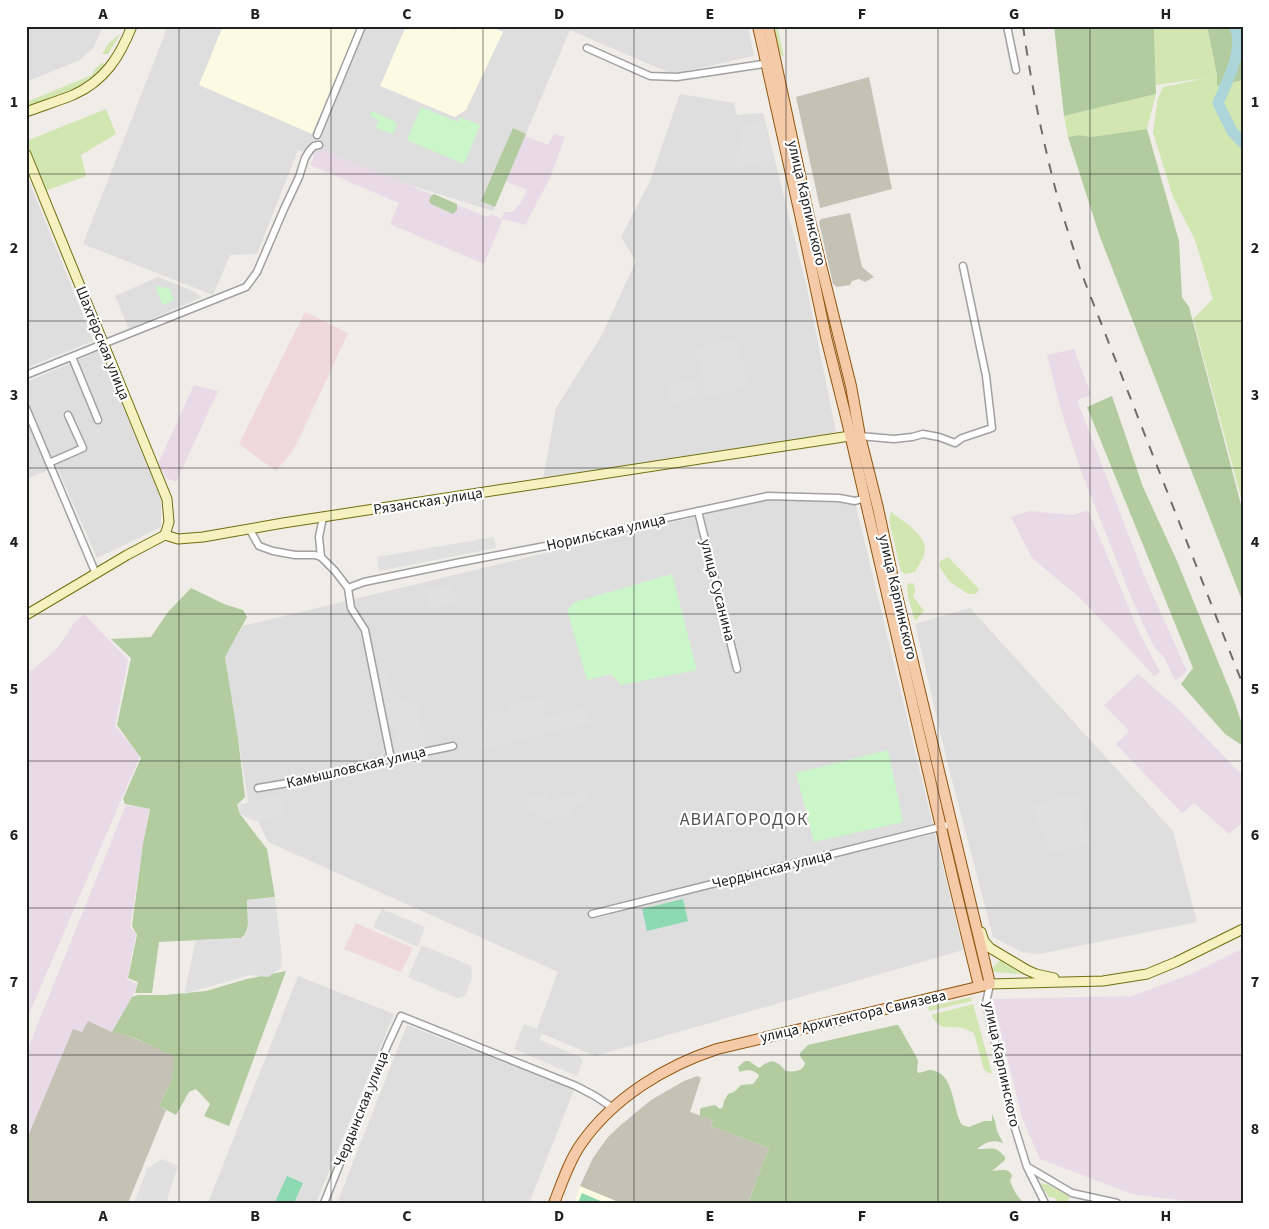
<svg xmlns="http://www.w3.org/2000/svg" width="1269" height="1229" font-family="'Source Sans 3',sans-serif">
<rect width="100%" height="100%" fill="#f0ece8"/>
<g fill="#dedede" fill-rule="evenodd">
<polygon points="26,26 103,26 94,47 80,60 26,82"/>
<polygon points="168,26 748,26 754,56 672,74 570,30 493,211 298,150 257,254 230,255 213,295 83,244"/>
<polygon points="680,94 734,103 737,115 763,113 807,288 836,432 759,446 543,479 556,408 602,335 636,261 621,237 650,181"/>
<polygon points="26,173 93,341 26,368"/>
<polygon points="158,277 193,291 202,297 129,329 115,296"/>
<polygon points="99,351 161,496 161,527 97,558 57,467 26,479 26,382"/>
<path d="M789,494L854,498L963,950L595,1056L536,1031L558,972L268,842L248,800L225,657L243,626ZM672,574L621,685L611,674L587,680Z"/>
<polygon points="970,608 1173,831 1197,922 1039,954 1022,952 993,937 948,765 915,624"/>
<polygon points="298,976 394,1014 316,1203 208,1203"/>
<polygon points="407,1025 574,1090 529,1203 337,1203"/>
</g>
<g fill="#efd9db">
<polygon points="305,312 348,333 298,441 291,453 276,471 239,444"/>
<polygon points="356,923 413,948 401,972 344,949"/>
</g>
<g fill="#e9dae8">
<polygon points="554,134 565,137 550,178 525,225 503,219 484,264 390,224 399,203 310,165 318,148 487,217 492,214 502,219 504,212 512,212 521,203 527,190 505,181 525,136 548,145"/>
<polygon points="1074,349 1091,395 1077,400 1145,578 1187,671 1180,677 1175,680 1164,657 1154,647 1134,604 1081,471 1060,407 1047,355"/>
<polygon points="194,385 218,391 176,482 166,478 158,464"/>
<polygon points="1088,510 1139,632 1160,672 1154,676 1132,652 1080,598 1032,558 1011,517 1029,511 1073,515"/>
<polygon points="84,614 128,660 115,726 140,756 26,1021 26,667 32,671 58,647 64,639 74,623"/>
<polygon points="1138,674 1177,708 1243,776 1243,822 1229,834 1194,803 1182,813 1116,744 1129,731 1104,705"/>
<polygon points="126,805 149,809 130,927 136,934 127,979 137,984 126,1014 112,1032 88,1021 82,1032 73,1030 26,1141 26,1053"/>
<polygon points="1243,948 1243,1203 1202,1203 1132,1194 1040,1159 1022,1118 993,999 1132,996 1189,975"/>
</g>
<g fill="#fdfae4">
<polygon points="223,26 358,26 312,134 199,85"/>
<polygon points="406,26 447,26 455,30 457,26 490,26 503,32 466,110 455,117 380,86"/>
<polygon points="580,1186 621,1203 574,1203"/>
</g>
<g fill="#c4c2b4">
<polygon points="869,77 892,189 820,208 796,97"/>
<polygon points="850,213 862,267 874,277 865,282 859,279 852,281 850,285 837,287 833,284 819,222 821,219"/>
<polygon points="88,1021 112,1032 118,1032 143,1042 176,1056 172,1079 159,1106 166,1110 128,1203 26,1203 26,1141 73,1029 82,1032"/>
<polygon points="697,1076 701,1078 690,1112 713,1120 711,1126 769,1148 748,1203 621,1203 580,1186 593,1158 608,1137 622,1124 651,1100 684,1081"/>
</g>
<g fill="#d2e6b2">
<polygon points="773,26 777,26 784,56 782,56 779,52"/>
<polygon points="1154,26 1207,26 1217,75 1217,86 1243,80 1243,505 1193,319 1213,299 1195,240 1173,197 1153,132 1158,98 1163,87 1206,78 1156,85"/>
<polygon points="121,33 108,54 102,54 108,44"/>
<path d="M102,63H104V66C84,88 55,98 26,108V99L29,101L92,75L94,70Z"/>
<polygon points="1156,94 1147,129 1091,137 1079,135 1068,137 1064,116"/>
<polygon points="106,109 116,134 81,155 86,176 45,191 26,141"/>
<path d="M891,512C901,520 927,535 925,550C924,558 919,565 915,572L905,574L901,571L889,520Z"/>
<polygon points="948,557 979,589 976,594 968,594 950,582 939,566 940,561"/>
<path d="M913,583C916,588 916,590 913,596L924,611L915,621L908,596L907,584Z"/>
<polygon points="1002,958 1030,975 993,972 991,969"/>
<polygon points="971,997 972,1001 929,1011 928,1007"/>
<path d="M973,1004L992,1073H988L984,1070L974,1033C971,1032 967,1029 963,1028C948,1025 942,1033 931,1015Z"/>
<polygon points="1041,1183 1049,1185 1070,1197 1066,1203 1055,1203 1056,1200 1055,1198 1049,1197 1042,1188"/>
</g>
<g fill="#b2cca0">
<polygon points="1054,26 1154,26 1156,94 1064,116"/>
<polygon points="1207,26 1243,26 1243,80 1217,86 1217,75"/>
<polygon points="513,128 526,134 495,207 481,201"/>
<polygon points="1147,129 1179,241 1182,297 1189,307 1243,512 1243,603 1100,237 1068,137 1079,135 1091,137"/>
<polygon points="434,194 457,204 457,210 453,214 431,204 429,201 431,196"/>
<polygon points="1112,396 1143,487 1177,561 1235,703 1243,727 1243,746 1225,734 1181,684 1193,668 1087,407"/>
<path d="M191,588L224,604L243,610L247,617L225,657L238,738L245,797L237,805L240,814L267,849L275,897L247,900C247,912 252,930 241,938L159,942L152,993H135L138,982L128,978L137,935L132,926L143,844L150,809L125,804L123,799L141,758L117,725L131,658L111,639L151,637L168,612Z"/>
<path d="M286,971L229,1126L204,1116L210,1104L196,1089L189,1092L176,1115L159,1106L172,1079L175,1056C155,1049 134,1035 112,1032L132,997L138,995H165L206,991L247,979Z"/>
<path d="M896,1025H898L900,1028L918,1060L917,1071L919,1073C923,1072 927,1070 931,1070C955,1073 952,1109 962,1125L969,1127L984,1121H992V1114L995,1121L997,1131L1003,1143C992,1139 986,1142 977,1149C991,1150 994,1144 1005,1157V1160L992,1171C999,1171 1009,1167 1012,1176L1010,1181C1013,1189 1017,1197 1024,1203H748L769,1148L711,1126L713,1120L700,1116V1111L701,1108L715,1105L720,1109L723,1107L724,1101L728,1094L734,1092L741,1085L753,1084L758,1078L759,1075C754,1070 747,1069 740,1072L739,1070L738,1067L745,1061H749L759,1068C762,1066 764,1064 767,1063C775,1058 781,1066 786,1071C793,1072 803,1072 805,1063L800,1056V1053L808,1045Z"/>
</g>
<g fill="#cbf6c9">
<polygon points="421,107 458,122 460,117 480,125 464,164 407,140"/>
<polygon points="372,111 394,121 397,125 393,134 376,128 379,120 370,116"/>
<polygon points="155,286 169,288 174,300 163,305"/>
<polygon points="672,574 697,670 621,685 611,674 587,680 567,610 575,602"/>
<polygon points="888,750 903,822 814,842 796,773"/>
</g>
<g fill="#8cd9b2">
<polygon points="683,899 688,921 647,931 642,909"/>
<polygon points="287,1176 303,1183 294,1203 278,1203 275,1202"/>
<polygon points="582,1193 605,1203 578,1203"/>
</g>
<g fill="#e0e0e0">
<polygon points="764,121 772,158 736,167 739,134 748,124"/>
<polygon points="737,338 748,387 707,396 695,348"/>
<polygon points="695,378 699,396 671,403 667,385"/>
<polygon points="494,537 496,548 379,571 377,557"/>
<polygon points="452,584 457,602 429,609 425,590"/>
<polygon points="386,673 395,697 412,704 418,703 427,748 425,751 402,755 395,753 392,741 396,739 393,723 388,723 378,675"/>
<polygon points="542,697 547,716 485,730 483,723 487,714 499,711 501,713 510,710 510,705"/>
<polygon points="582,708 588,712 591,723 481,749 477,734"/>
<polygon points="587,792 589,802 573,806 574,813 546,820 529,812 525,799 547,793 550,801"/>
<polygon points="287,793 284,814 255,821 240,814 237,805"/>
<polygon points="1068,796 1078,798 1091,845 1050,852 1031,806"/>
<polygon points="275,897 282,958 281,968 268,977 250,975 184,994 196,940 241,938 246,934 248,928 247,900"/>
<polygon points="382,909 425,927 418,947 373,927"/>
<polygon points="422,945 471,966 472,978 465,996 457,998 408,977"/>
<polygon points="524,1024 542,1031 540,1040 580,1057 583,1061 577,1076 514,1049"/>
<polygon points="162,1159 178,1166 167,1199 173,1203 134,1203 147,1169"/>
</g>
<g fill="none" stroke-linecap="round" stroke-linejoin="round">
<path stroke="#acd5da" stroke-width="11" d="M1234,26C1246,46 1226,84 1218,103L1232,131L1243,143"/>
<defs>
<g id="street">
<polyline points="1007,26 1016,70"/>
<polyline points="587,48 650,76 677,77 770,63"/>
<polyline points="317,135 362,26"/>
<polyline points="72,357 98,420"/>
<polyline points="26,375 103,344 246,287 257,272 284,209 299,177 305,158 310,150 314,146 319,145"/>
<polyline points="26,408 96,574"/>
<polyline points="859,436 894,439 912,437 923,434 939,437 955,443 962,438 992,428 986,376 963,266"/>
<polyline points="49,463 83,448 68,415"/>
<polyline points="698,511 737,669"/>
<polyline points="323,517 319,537 321,557 335,571 348,588 351,608 365,630 391,759"/>
<polyline points="250,530 259,546 273,551 295,555 315,555 321,557"/>
<polyline points="348,588 364,582 461,562 577,540 666,518 768,496 839,498 855,501 865,498"/>
<polyline points="258,788 288,783 391,759 453,746"/>
<polyline points="592,914 952,824"/>
<polyline points="990,984 986,1003 1013,1122 1027,1167 1045,1203"/>
<polyline points="1028,1167 1072,1193 1117,1203"/>
<polyline points="324,1203 388,1044 401,1016 576,1086 595,1096 613,1108"/>
</g>
<g id="secondary">
<path d="M26,112C42,106 58,101 73,95C105,81 120,56 132,26"/>
<polyline points="26,154 167,499 169,522 165,535"/>
<polyline points="26,615 127,555 165,535 178,539 203,537 283,523 850,436"/>
<polyline points="981,932 984,941 990,948 1027,970 1036,974 1054,978"/>
<polyline points="990,984 1103,981 1147,974 1176,962 1243,929"/>
</g>
<g id="primary">
<polyline points="758,26 801,219 826,337 847,421 953,879 979,986"/>
<path d="M554,1203C562,1183 569,1161 581,1144C613,1098 665,1066 717,1049L990,984L894,583L878,508L860,436L851,386L809,217L768,26"/>
</g>
</defs>
<use href="#street" stroke="#a1a1a1" stroke-width="9"/>
<use href="#secondary" stroke="#71700e" stroke-width="11"/>
<use href="#primary" stroke="#91550c" stroke-width="12"/>
<use href="#street" stroke="#fff" stroke-width="6"/>
<use href="#secondary" stroke="#f5f1c1" stroke-width="9"/>
<use href="#primary" stroke="#f5caa8" stroke-width="10"/>
<path stroke="#6e6e6e" stroke-width="2" stroke-dasharray="10 10" stroke-linecap="butt" d="M1023,26C1031,84 1043,142 1058,199C1065,223 1073,247 1081,272L1243,685"/>
</g>
<path fill="none" stroke="#202020" stroke-width="1" stroke-opacity="0.55" d="M179,26V1203M331,26V1203M483,26V1203M634,26V1203M786,26V1203M938,26V1203M1090,26V1203M26,174H1243M26,321H1243M26,468H1243M26,614H1243M26,761H1243M26,908H1243M26,1055H1243"/>
<g text-anchor="middle" stroke-width="4.5" stroke-linejoin="round" paint-order="stroke">
<g font-size="15" fill="#202020" stroke="#fff">
<text transform="translate(807 203) rotate(77)" y="5">улица Карпинского</text>
<text transform="translate(103 343) rotate(68)" y="5">Шахтёрская улица</text>
<text transform="translate(428 501) rotate(-9)" y="5">Рязанская улица</text>
<text transform="translate(606 532) rotate(-13)" y="5">Норильская улица</text>
<text transform="translate(718 590) rotate(76)" y="5">улица Сусанина</text>
<text transform="translate(898 597) rotate(77)" y="5">улица Карпинского</text>
<text transform="translate(356 767) rotate(-13)" y="5">Камышловская улица</text>
<text transform="translate(772 869) rotate(-14)" y="5">Чердынская улица</text>
<text transform="translate(853 1016) rotate(-13)" y="5">улица Архитектора Свиязева</text>
<text transform="translate(1002 1064) rotate(78)" y="5">улица Карпинского</text>
<text transform="translate(361 1109) rotate(-68)" y="5">Чердынская улица</text>
</g>
<g font-size="18" letter-spacing="1" fill="#535353" stroke="#fff">
<text x="744" y="825">АВИАГОРОДОК</text>
</g>
</g>
<rect width="1269" height="1229" fill="none" stroke="#ffffff" stroke-width="55"/>
<rect x="28" y="28" width="1214" height="1174" fill="none" stroke="#202020" stroke-width="2"/>
<g font-size="16" text-anchor="middle" font-weight="bold" fill="#202020">
<text x="103" y="19">A</text>
<text x="255" y="19">B</text>
<text x="407" y="19">C</text>
<text x="559" y="19">D</text>
<text x="710" y="19">E</text>
<text x="862" y="19">F</text>
<text x="1014" y="19">G</text>
<text x="1166" y="19">H</text>
<text x="14" y="107">1</text>
<text x="1255" y="107">1</text>
<text x="14" y="253">2</text>
<text x="1255" y="253">2</text>
<text x="14" y="400">3</text>
<text x="1255" y="400">3</text>
<text x="14" y="547">4</text>
<text x="1255" y="547">4</text>
<text x="14" y="694">5</text>
<text x="1255" y="694">5</text>
<text x="14" y="840">6</text>
<text x="1255" y="840">6</text>
<text x="14" y="987">7</text>
<text x="1255" y="987">7</text>
<text x="14" y="1134">8</text>
<text x="1255" y="1134">8</text>
<text x="103" y="1221">A</text>
<text x="255" y="1221">B</text>
<text x="407" y="1221">C</text>
<text x="559" y="1221">D</text>
<text x="710" y="1221">E</text>
<text x="862" y="1221">F</text>
<text x="1014" y="1221">G</text>
<text x="1166" y="1221">H</text>
</g>
</svg>
